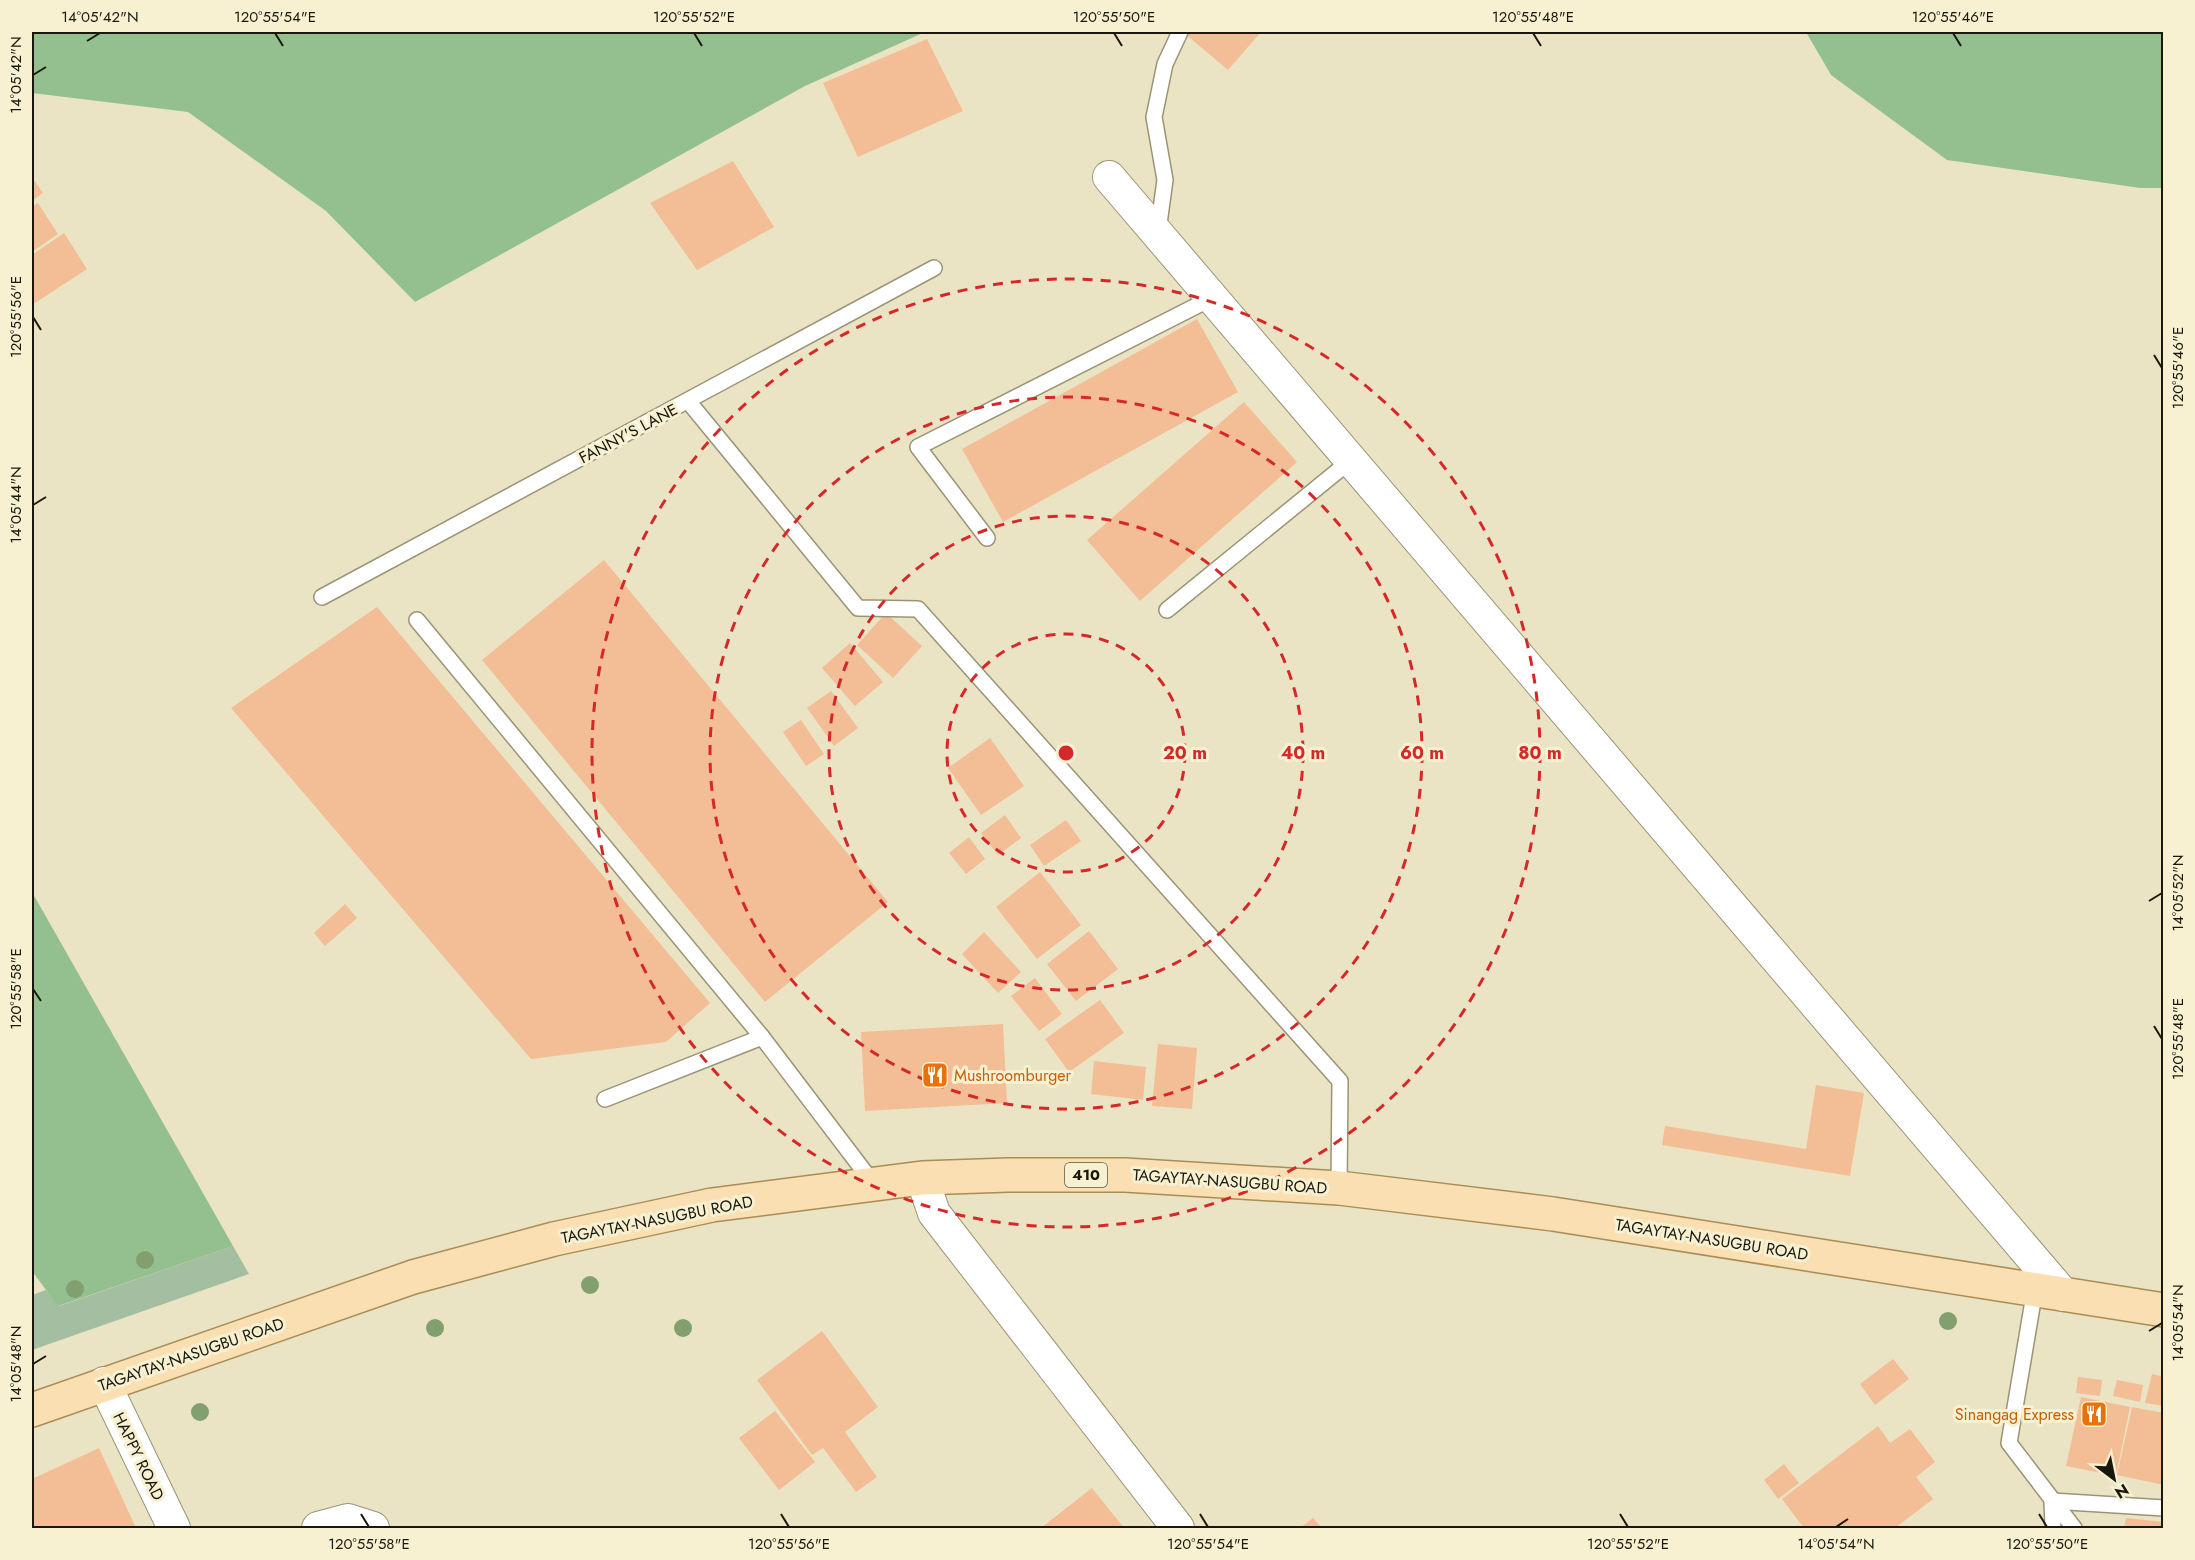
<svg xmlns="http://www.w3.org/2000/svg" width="2195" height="1560" font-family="Jost,sans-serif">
<rect width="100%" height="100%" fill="#eae4c5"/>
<polygon fill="#a3bea0" points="233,1246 249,1274 32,1350 32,1295 46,1290 59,1306"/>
<g fill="#94c090">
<polygon points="32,32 925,32 805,86 415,302 326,211 188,112 32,93"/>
<polygon points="1806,32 2163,32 2163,188 2140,188 1947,160 1831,75"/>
<polygon points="32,892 233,1246 58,1306 32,1271"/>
</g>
<g fill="#f3bd96">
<polygon points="1183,32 1261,32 1228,70"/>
<polygon points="927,39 963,111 858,157 823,83"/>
<polygon points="733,161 774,227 697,270 650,203"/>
<polygon points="32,177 43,193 32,201"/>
<polygon points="38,203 58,234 32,252 32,207"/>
<polygon points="64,233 87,269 35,303 32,298 32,255"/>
<polygon points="1197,319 1238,392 1003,522 962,449"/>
<polygon points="1244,402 1297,462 1140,601 1087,540"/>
<polygon points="604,560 888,902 765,1002 482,660"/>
<polygon points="377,607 710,1003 666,1042 531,1059 231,708"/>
<polygon points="886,613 922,646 893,678 857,645"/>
<polygon points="850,643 883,682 855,706 822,668"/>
<polygon points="831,691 858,728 834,746 807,708"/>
<polygon points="801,720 824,754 806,766 783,732"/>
<polygon points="990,738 1024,786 981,815 948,768"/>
<polygon points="1005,815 1021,838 998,855 981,833"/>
<polygon points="1066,820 1081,841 1044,866 1030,845"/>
<polygon points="969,837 985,859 966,874 949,853"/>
<polygon points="1040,872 1081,925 1037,959 996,907"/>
<polygon points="345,904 357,918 325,946 314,933"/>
<polygon points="1089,931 1118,969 1076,1001 1047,964"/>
<polygon points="984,932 1021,972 998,993 962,954"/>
<polygon points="1035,978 1062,1014 1039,1031 1011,996"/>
<polygon points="1100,1000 1124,1033 1069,1072 1045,1039"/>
<polygon points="1003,1024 1007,1103 865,1111 861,1032"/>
<polygon points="1158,1044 1197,1048 1192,1109 1152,1106"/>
<polygon points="1094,1061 1146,1067 1143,1100 1091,1094"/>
<polygon points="1816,1085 1864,1093 1850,1176 1662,1145 1665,1126 1806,1149"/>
<polygon points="822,1331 878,1407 845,1432 877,1477 856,1492 823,1448 812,1455 757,1380"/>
<polygon points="1893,1359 1909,1379 1875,1405 1860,1384"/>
<polygon points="2152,1374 2164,1377 2164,1406 2145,1403"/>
<polygon points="2078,1377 2102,1380 2100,1396 2076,1393"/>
<polygon points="2117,1380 2143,1385 2140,1402 2113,1396"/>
<polygon points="2081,1397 2130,1407 2116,1476 2066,1466"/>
<polygon points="2132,1407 2164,1413 2164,1485 2117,1475"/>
<polygon points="775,1411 815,1462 779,1490 739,1438"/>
<polygon points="1878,1426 1890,1443 1910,1429 1935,1462 1916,1477 1933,1499 1895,1528 1804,1528 1782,1499"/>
<polygon points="99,1448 136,1528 32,1528 32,1479"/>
<polygon points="1784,1464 1799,1483 1778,1499 1764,1480"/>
<polygon points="1092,1488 1124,1528 1041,1528"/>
<polygon points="1313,1518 1322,1528 1300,1528"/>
<polygon points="2126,1518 2164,1522 2164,1528 2124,1528"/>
</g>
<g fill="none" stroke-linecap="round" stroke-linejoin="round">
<defs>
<g id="service">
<polyline points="1158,231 1165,180 1154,117 1165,64 1180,32"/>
<polyline points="688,401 858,608 918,609 1340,1081 1339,1188"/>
<polyline points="987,538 918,447 1212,298"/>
<polyline points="322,597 934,268"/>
<polyline points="1167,610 1350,461"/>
<polyline points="417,620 762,1037"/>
<polyline points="605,1099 762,1037 873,1183"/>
<polyline points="2035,1289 2009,1443 2074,1528"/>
<polyline points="2053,1528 2052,1501 2164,1508"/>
</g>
<g id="minor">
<polyline points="1109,177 2064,1295"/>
<polyline points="922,1178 934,1213 1178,1528"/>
<polyline points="104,1383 174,1528"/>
<polyline points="318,1528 348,1520 373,1528"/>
</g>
<polyline id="primary" points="32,1410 413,1277 554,1239 712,1205 922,1178 1008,1175 1125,1175 1339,1188 1553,1214 2164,1310"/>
</defs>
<use href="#service" stroke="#9a9477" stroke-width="18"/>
<use href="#minor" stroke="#9a9477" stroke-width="34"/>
<use href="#primary" stroke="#a98c56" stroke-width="36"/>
<use href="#service" stroke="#fff" stroke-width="15"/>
<use href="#minor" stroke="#fff" stroke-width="32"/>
<use href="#primary" stroke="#fadfb2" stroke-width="33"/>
</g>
<g fill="#829f6f">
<circle cx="145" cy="1260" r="9"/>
<circle cx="590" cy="1285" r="9"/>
<circle cx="75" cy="1289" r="9"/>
<circle cx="1948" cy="1321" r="9"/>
<circle cx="435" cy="1328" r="9"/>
<circle cx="683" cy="1328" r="9"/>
<circle cx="200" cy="1412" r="9"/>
</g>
<path fill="none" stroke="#1a180d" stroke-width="2" d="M275,33L283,46M694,33L702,46M1114,33L1122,46M1533,33L1541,46M1953,33L1961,46M87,41L100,33M33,75L46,67M33,317L41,330M2154,355L2162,368M33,505L46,497M2149,901L2162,893M33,989L41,1001M2154,1026L2162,1039M2149,1331L2162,1323M33,1364L46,1356M361,1514L369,1527M781,1514L789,1527M1200,1514L1208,1527M1620,1514L1628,1527M2039,1514L2047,1527M1836,1527L1848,1519"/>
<g fill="none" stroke="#d62828" stroke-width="3" stroke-dasharray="10 8">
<circle cx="1066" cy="753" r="119"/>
<circle cx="1066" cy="753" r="237"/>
<circle cx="1066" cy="753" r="356"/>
<circle cx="1066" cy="753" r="474"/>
</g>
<defs>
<symbol id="restaurant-square" viewBox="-11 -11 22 22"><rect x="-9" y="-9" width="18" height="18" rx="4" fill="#e8710a" stroke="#f7f1d2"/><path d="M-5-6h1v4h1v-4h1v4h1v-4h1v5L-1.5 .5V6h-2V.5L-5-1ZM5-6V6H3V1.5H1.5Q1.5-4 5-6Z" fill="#fff"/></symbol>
</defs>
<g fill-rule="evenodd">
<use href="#restaurant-square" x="920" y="1060" width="30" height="30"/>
<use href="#restaurant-square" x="2079" y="1399" width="30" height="30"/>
</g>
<g text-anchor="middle" stroke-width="6" stroke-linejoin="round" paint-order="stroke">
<rect fill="#f7f1d2" stroke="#5c5948" stroke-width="1.5" x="1065" y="1163" width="42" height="24" rx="4.5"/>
<g font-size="15" font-weight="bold" fill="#1a180d">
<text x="1086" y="1180">410</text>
</g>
<g font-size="16" fill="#1a180d" stroke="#f7f1d2">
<text transform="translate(628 433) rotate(-28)" y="6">FANNY'S LANE</text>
<text transform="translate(1230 1181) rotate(4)" y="6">TAGAYTAY-NASUGBU ROAD</text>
<text transform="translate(657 1219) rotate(-11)" y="6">TAGAYTAY-NASUGBU ROAD</text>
<text transform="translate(1712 1239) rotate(9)" y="6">TAGAYTAY-NASUGBU ROAD</text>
<text transform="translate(191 1354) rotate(-19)" y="6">TAGAYTAY-NASUGBU ROAD</text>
<text transform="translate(139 1456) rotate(64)" y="6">HAPPY ROAD</text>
</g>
<g font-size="16" fill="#c56008" stroke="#f7f1d2" text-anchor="start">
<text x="954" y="1081">Mushroomburger</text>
<text x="2074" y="1420" text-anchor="end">Sinangag Express</text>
</g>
</g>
<circle cx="1066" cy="753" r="9" fill="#d62828" stroke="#f7f1d2" stroke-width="3"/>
<g font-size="18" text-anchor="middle" font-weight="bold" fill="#d62828" stroke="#f7f1d2" stroke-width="6" stroke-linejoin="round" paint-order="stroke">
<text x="1185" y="759">20 m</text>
<text x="1303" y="759">40 m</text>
<text x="1422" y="759">60 m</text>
<text x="1540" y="759">80 m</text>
</g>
<rect width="2195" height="1560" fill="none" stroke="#f7f1d2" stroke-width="66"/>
<g transform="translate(2114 1479) rotate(148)" stroke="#f7f1d2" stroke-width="4.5" paint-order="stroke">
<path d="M0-4.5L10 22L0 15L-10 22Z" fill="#1a180d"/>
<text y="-9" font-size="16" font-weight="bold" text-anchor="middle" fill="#1a180d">N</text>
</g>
<rect x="33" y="33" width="2129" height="1494" fill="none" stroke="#1a180d" stroke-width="2"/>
<g font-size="15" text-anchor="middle" fill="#1a180d">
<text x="100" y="22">14°05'42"N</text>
<text x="275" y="22">120°55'54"E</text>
<text x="694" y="22">120°55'52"E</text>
<text x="1114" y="22">120°55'50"E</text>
<text x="1533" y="22">120°55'48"E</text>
<text x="1953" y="22">120°55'46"E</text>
<text transform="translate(16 75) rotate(-90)" y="5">14°05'42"N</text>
<text transform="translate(16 317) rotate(-90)" y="5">120°55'56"E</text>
<text transform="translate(2178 368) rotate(-90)" y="5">120°55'46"E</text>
<text transform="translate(16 505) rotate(-90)" y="5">14°05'44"N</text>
<text transform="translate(2178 893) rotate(-90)" y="5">14°05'52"N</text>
<text transform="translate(16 989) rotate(-90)" y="5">120°55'58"E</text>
<text transform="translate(2178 1039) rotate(-90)" y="5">120°55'48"E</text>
<text transform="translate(2178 1323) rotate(-90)" y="5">14°05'54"N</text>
<text transform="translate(16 1364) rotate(-90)" y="5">14°05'48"N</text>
<text x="369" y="1549">120°55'58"E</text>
<text x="789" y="1549">120°55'56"E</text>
<text x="1208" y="1549">120°55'54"E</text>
<text x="1628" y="1549">120°55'52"E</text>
<text x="1836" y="1549">14°05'54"N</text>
<text x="2047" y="1549">120°55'50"E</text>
</g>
</svg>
